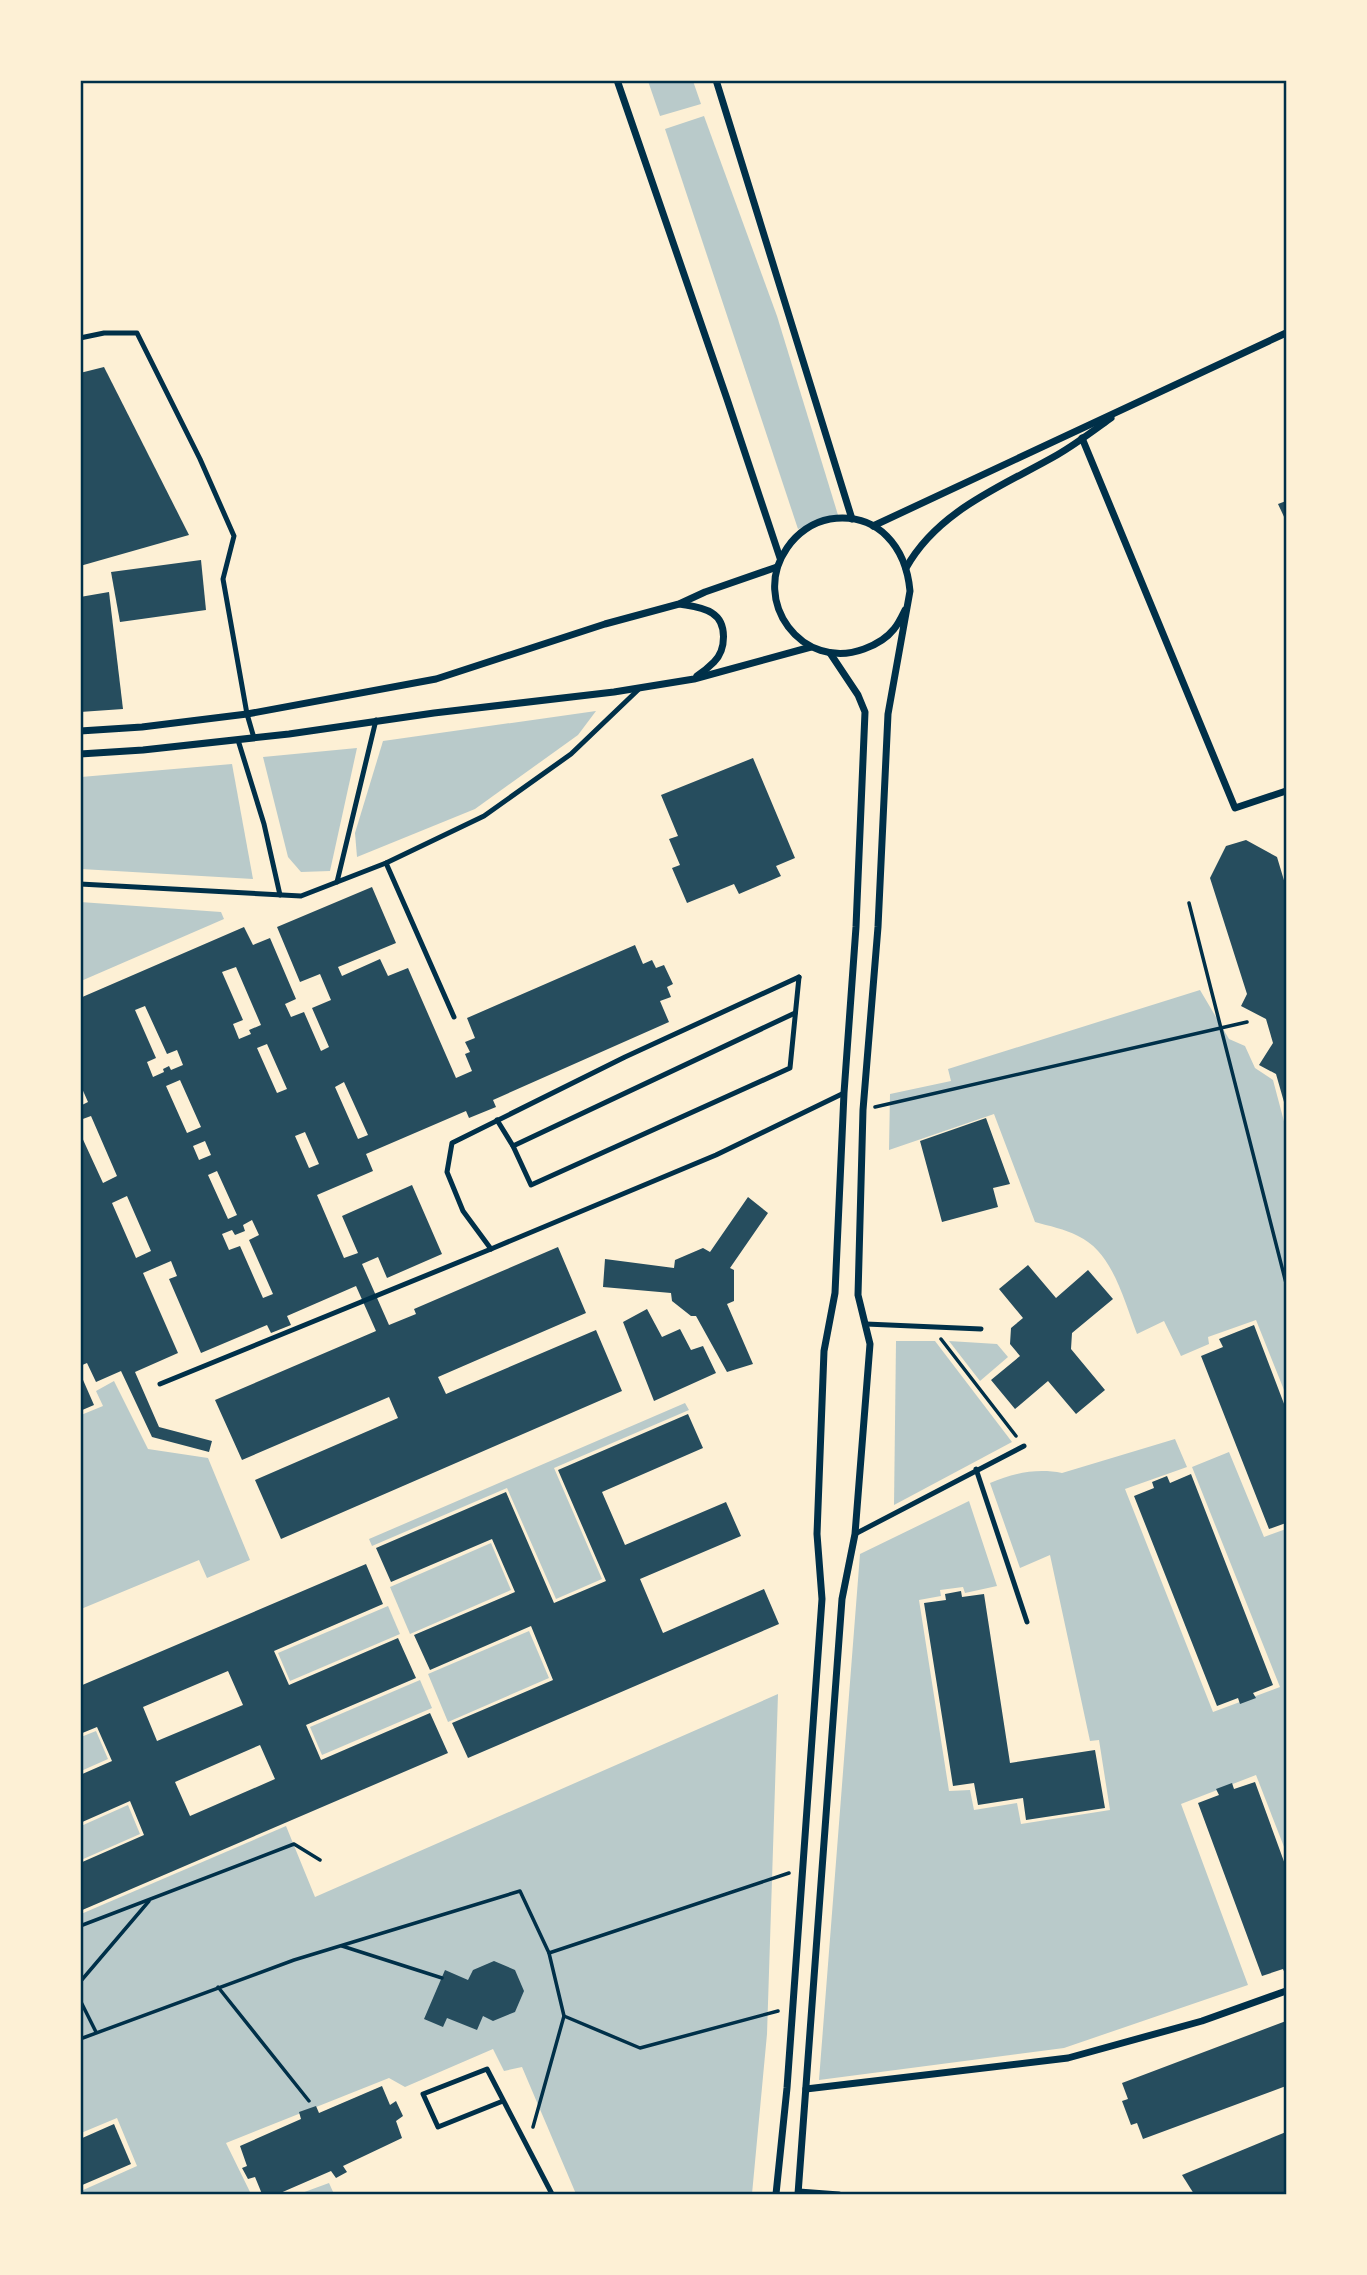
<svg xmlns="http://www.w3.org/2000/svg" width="1367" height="2275" font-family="Spectral,serif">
<rect width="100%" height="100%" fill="#fdf0d5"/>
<g fill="#b9caca">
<polygon points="648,81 693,81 701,104 660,116"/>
<polygon points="704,116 777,316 838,515 798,529 665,129"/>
<polygon points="596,711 578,735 475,809 357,857 355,833 383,741"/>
<polygon points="357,748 330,871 301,872 288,857 263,757"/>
<polygon points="232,764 253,879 81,869 81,777"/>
<polygon points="80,902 221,912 224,919 81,981"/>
<path d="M1200,990L1229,1039L1245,1046L1255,1068L1273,1080L1286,1129V1395L1256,1320L1208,1337L1209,1344L1181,1356L1164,1321L1137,1334C1124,1301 1113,1252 1078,1236C1065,1229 1049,1226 1035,1222L994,1114L889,1150L890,1094L951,1081L948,1069Z"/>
<polygon points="896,1341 935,1341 1012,1442 894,1505"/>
<polygon points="949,1341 997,1344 1008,1357 980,1381"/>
<polygon points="114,1381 148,1449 208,1458 250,1560 207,1578 199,1560 81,1609 81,1415 103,1406 96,1391"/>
<polygon points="685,1403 689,1410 554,1468 602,1579 556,1599 507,1488 372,1546 369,1539"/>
<path d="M1175,1439L1187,1467L1125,1489L1213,1712L1280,1687L1192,1467L1229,1452L1264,1537L1286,1529V1852L1256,1775L1181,1804L1248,1985L1064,2048L819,2080L860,1554L969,1501L997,1586L965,1593L963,1587L940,1590L941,1596L919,1600L949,1791L970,1790L974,1810L1017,1803L1021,1824L1110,1810L1099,1740L1090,1741L1050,1555L1020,1568L990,1483C1013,1473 1037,1468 1062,1473Z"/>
<polygon points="491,1543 511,1590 410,1634 390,1587"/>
<polygon points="388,1606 400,1634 290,1681 278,1653"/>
<polygon points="529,1631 549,1678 448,1722 428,1674"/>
<polygon points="420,1680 432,1708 322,1755 310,1727"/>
<polygon points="778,1694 767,2034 752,2194 576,2194 522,2067 504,2071 493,2049 405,2087 389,2078 226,2143 251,2194 150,2194 148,2192 143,2194 81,2194 81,2191 137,2166 117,2118 81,2133 81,1914 286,1826 315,1897"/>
<polygon points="96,1731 108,1759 81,1771 81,1737"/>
<polygon points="128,1805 140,1834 81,1860 81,1826"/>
<polygon points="329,2183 334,2194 299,2194"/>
</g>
<g fill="#264d5e" fill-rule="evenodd">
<polygon points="104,367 189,535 80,566 80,373"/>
<polygon points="1286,501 1286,521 1278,504"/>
<polygon points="201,560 206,610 120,622 111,572"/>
<polygon points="109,592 123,709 80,712 80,597"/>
<polygon points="753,758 795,858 776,866 781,876 739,894 734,884 687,903 672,868 680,865 669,839 678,836 661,795"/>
<polygon points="1246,840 1277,857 1286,887 1286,1109 1276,1074 1259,1065 1273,1043 1266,1019 1241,1006 1247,994 1210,878 1226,846"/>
<path d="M372,887L396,943L338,967L342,976L380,959L388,976L408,968L456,1078L472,1071L465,1054L470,1052L465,1042L475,1038L467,1018L635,945L643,964L652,960L656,968L664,965L673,984L667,987L671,997L660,1001L669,1022L493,1100L496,1107L469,1118L466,1111L366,1154L373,1171L317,1195L344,1258L358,1253L342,1216L412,1185L442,1254L387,1278L378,1257L362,1264L389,1325L416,1314L414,1309L558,1247L586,1313L438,1377L446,1394L596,1330L622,1391L281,1539L255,1480L398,1418L389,1397L242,1460L215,1400L376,1331L356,1286L287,1316L291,1325L271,1333L267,1325L201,1353L169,1279L177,1276L171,1261L143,1273L178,1353L135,1372L159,1427L212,1441L209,1452L152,1437L121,1371L96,1382L87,1363L80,1366V1356L83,1354L80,1348V1133L103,1183L117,1176L91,1116L80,1120V1106L88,1102L80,1084V998L244,927L253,945L270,938L296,999L285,1004L291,1017L304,1012L321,1051L329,1047L312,1008L331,1000L320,974L300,982L277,927ZM236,967L261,1025L249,1030L251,1034L239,1039L233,1024L243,1020L222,972ZM145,1006L167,1054L177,1050L183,1065L171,1070L169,1066L163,1069L164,1072L153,1077L147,1062L156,1058L135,1010ZM267,1044L287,1089L277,1093L257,1048ZM180,1080L201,1127L187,1133L166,1086ZM344,1082L368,1135L358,1139L335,1087ZM305,1132L319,1164L309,1168L295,1136ZM205,1141L211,1155L199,1160L193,1146ZM217,1171L237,1215L228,1219L208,1175ZM127,1196L151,1251L136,1258L112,1203ZM252,1220L259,1235L249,1240L273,1294L263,1298L240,1246L229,1250L222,1234L232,1230L235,1235L245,1231L243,1225Z"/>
<polygon points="986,1118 1010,1184 993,1188 998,1207 942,1222 920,1141"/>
<polygon points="748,1197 768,1213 730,1268 734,1270 734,1301 727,1304 753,1364 727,1372 696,1316 691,1316 672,1301 671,1293 603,1287 605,1259 674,1268 675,1260 703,1248 710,1252"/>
<polygon points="1028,1265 1056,1298 1088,1270 1113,1299 1072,1333 1071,1349 1105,1390 1076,1414 1048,1381 1015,1409 991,1380 1020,1356 1010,1344 1011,1328 1023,1318 999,1289"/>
<polygon points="647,1309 662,1337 680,1329 691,1350 703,1346 716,1373 654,1401 623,1322"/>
<polygon points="1254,1325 1286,1409 1286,1523 1269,1529 1201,1356 1223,1347 1219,1339"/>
<polygon points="80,1373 94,1405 80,1411"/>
<polygon points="688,1414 703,1448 602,1492 625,1545 726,1502 741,1536 640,1579 663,1633 764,1589 779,1624 468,1758 452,1723 553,1680 531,1626 430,1670 414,1635 515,1592 492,1539 391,1582 376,1548 506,1492 554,1603 606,1581 558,1470"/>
<polygon points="1191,1474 1273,1685 1253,1693 1256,1698 1240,1704 1238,1698 1217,1706 1134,1496 1154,1488 1152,1482 1167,1476 1170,1483"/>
<path d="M366,1564L383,1604L274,1651L289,1685L398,1638L416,1678L306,1725L321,1760L430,1713L448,1753L80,1911V1863L144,1835L130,1801L80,1823V1775L112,1761L97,1727L80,1734V1686ZM228,1671L243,1705L157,1741L143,1707ZM260,1745L275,1779L190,1816L175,1782Z"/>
<polygon points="961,1591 962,1597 984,1594 1010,1763 1095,1750 1105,1808 1026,1820 1023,1798 978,1805 974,1783 953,1786 924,1603 946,1600 945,1594"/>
<polygon points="1255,1782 1286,1867 1286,1976 1283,1969 1262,1976 1198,1803 1219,1795 1216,1789 1232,1783 1234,1789"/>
<polygon points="494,1961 515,1970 524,1991 515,2012 493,2021 483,2016 477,2030 447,2018 443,2027 424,2019 445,1970 468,1980 473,1970"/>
<polygon points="1286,2021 1286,2086 1143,2139 1137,2123 1131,2125 1122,2101 1128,2099 1122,2083"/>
<polygon points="382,2086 390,2105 396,2101 403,2116 396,2121 402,2138 343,2166 347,2172 336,2178 331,2171 278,2194 262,2194 255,2177 248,2179 242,2168 247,2166 240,2146 301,2119 299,2112 316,2106 319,2113"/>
<polygon points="114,2124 131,2164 80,2186 80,2139"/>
<polygon points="1286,2132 1286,2194 1194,2194 1182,2175"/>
</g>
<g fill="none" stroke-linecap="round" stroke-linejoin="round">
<g stroke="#003049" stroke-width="3.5">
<polyline points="1189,903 1286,1283"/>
<polyline points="875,1107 1247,1022"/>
<polyline points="941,1339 1016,1436"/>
<polyline points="80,1926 294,1844 320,1860"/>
<polyline points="342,1946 442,1978"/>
<polyline points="80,1982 149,1901"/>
<polyline points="218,1987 309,2101"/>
<polyline points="80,2000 96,2032"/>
<polyline points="564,2016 640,2048 778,2011"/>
<polyline points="80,2039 294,1960 520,1891 549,1953 789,1873"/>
<polyline points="533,2127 564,2016 549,1953"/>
</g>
<g stroke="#003049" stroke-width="5">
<polyline points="80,338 104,333 137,333 200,459 234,536 223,579 247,714 254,738"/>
<polyline points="238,740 264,824 280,895"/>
<polyline points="386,863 454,1017"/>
<polyline points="337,882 376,720"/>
<polyline points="80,884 301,896 386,863 484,816 571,754 640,688"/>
<polyline points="497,1120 513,1146 531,1185 790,1068 799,977"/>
<polyline points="513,1146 795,1013"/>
<polyline points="491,1249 463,1211 447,1172 452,1143 625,1057 799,977"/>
<polyline points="866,1324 981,1329"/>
<polyline points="160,1384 491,1249 716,1155 844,1093"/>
<polyline points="976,1469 1027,1622"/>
<polyline points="855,1534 1024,1446"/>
<polyline points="503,2101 438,2127 423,2094 487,2069 552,2194"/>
<polyline points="799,2191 839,2194"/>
</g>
<g stroke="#003049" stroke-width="7">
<polyline points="617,80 727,399 780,558"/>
<polyline points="716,80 852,519"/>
<polyline points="1082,438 1235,808 1286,791"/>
<polyline points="873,526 1286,333"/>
<path d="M906,568C938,510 1003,486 1057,455C1076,444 1093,431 1111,418"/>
<path d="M680,604C691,606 703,607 712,613C728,623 726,650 714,662C709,667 703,672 697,676"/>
<polyline points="80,731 142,727 247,714 436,679 605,624 679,604 705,592 777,567"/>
<polyline points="80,754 143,750 289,734 434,713 614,692 694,679 811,647"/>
<polyline points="806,2089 1068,2058 1202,2021 1286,1991"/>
<polyline points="776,2194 787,2088 822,1599 817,1534 824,1351 835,1293 844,1093 856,927 865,712 858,695 830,653"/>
<path d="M798,2194L842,1599L855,1534L870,1344L858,1295L863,1110L878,927L888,714L910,591C906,548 879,512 830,519C813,522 797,533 787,548C750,601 802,672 864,649C875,645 887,638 894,629C899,623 902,616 905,610"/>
</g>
</g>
<rect width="1367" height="2275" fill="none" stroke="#fdf0d5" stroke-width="164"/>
<rect x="82" y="82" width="1203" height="2111" fill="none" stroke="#003049" stroke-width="2.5"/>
</svg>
